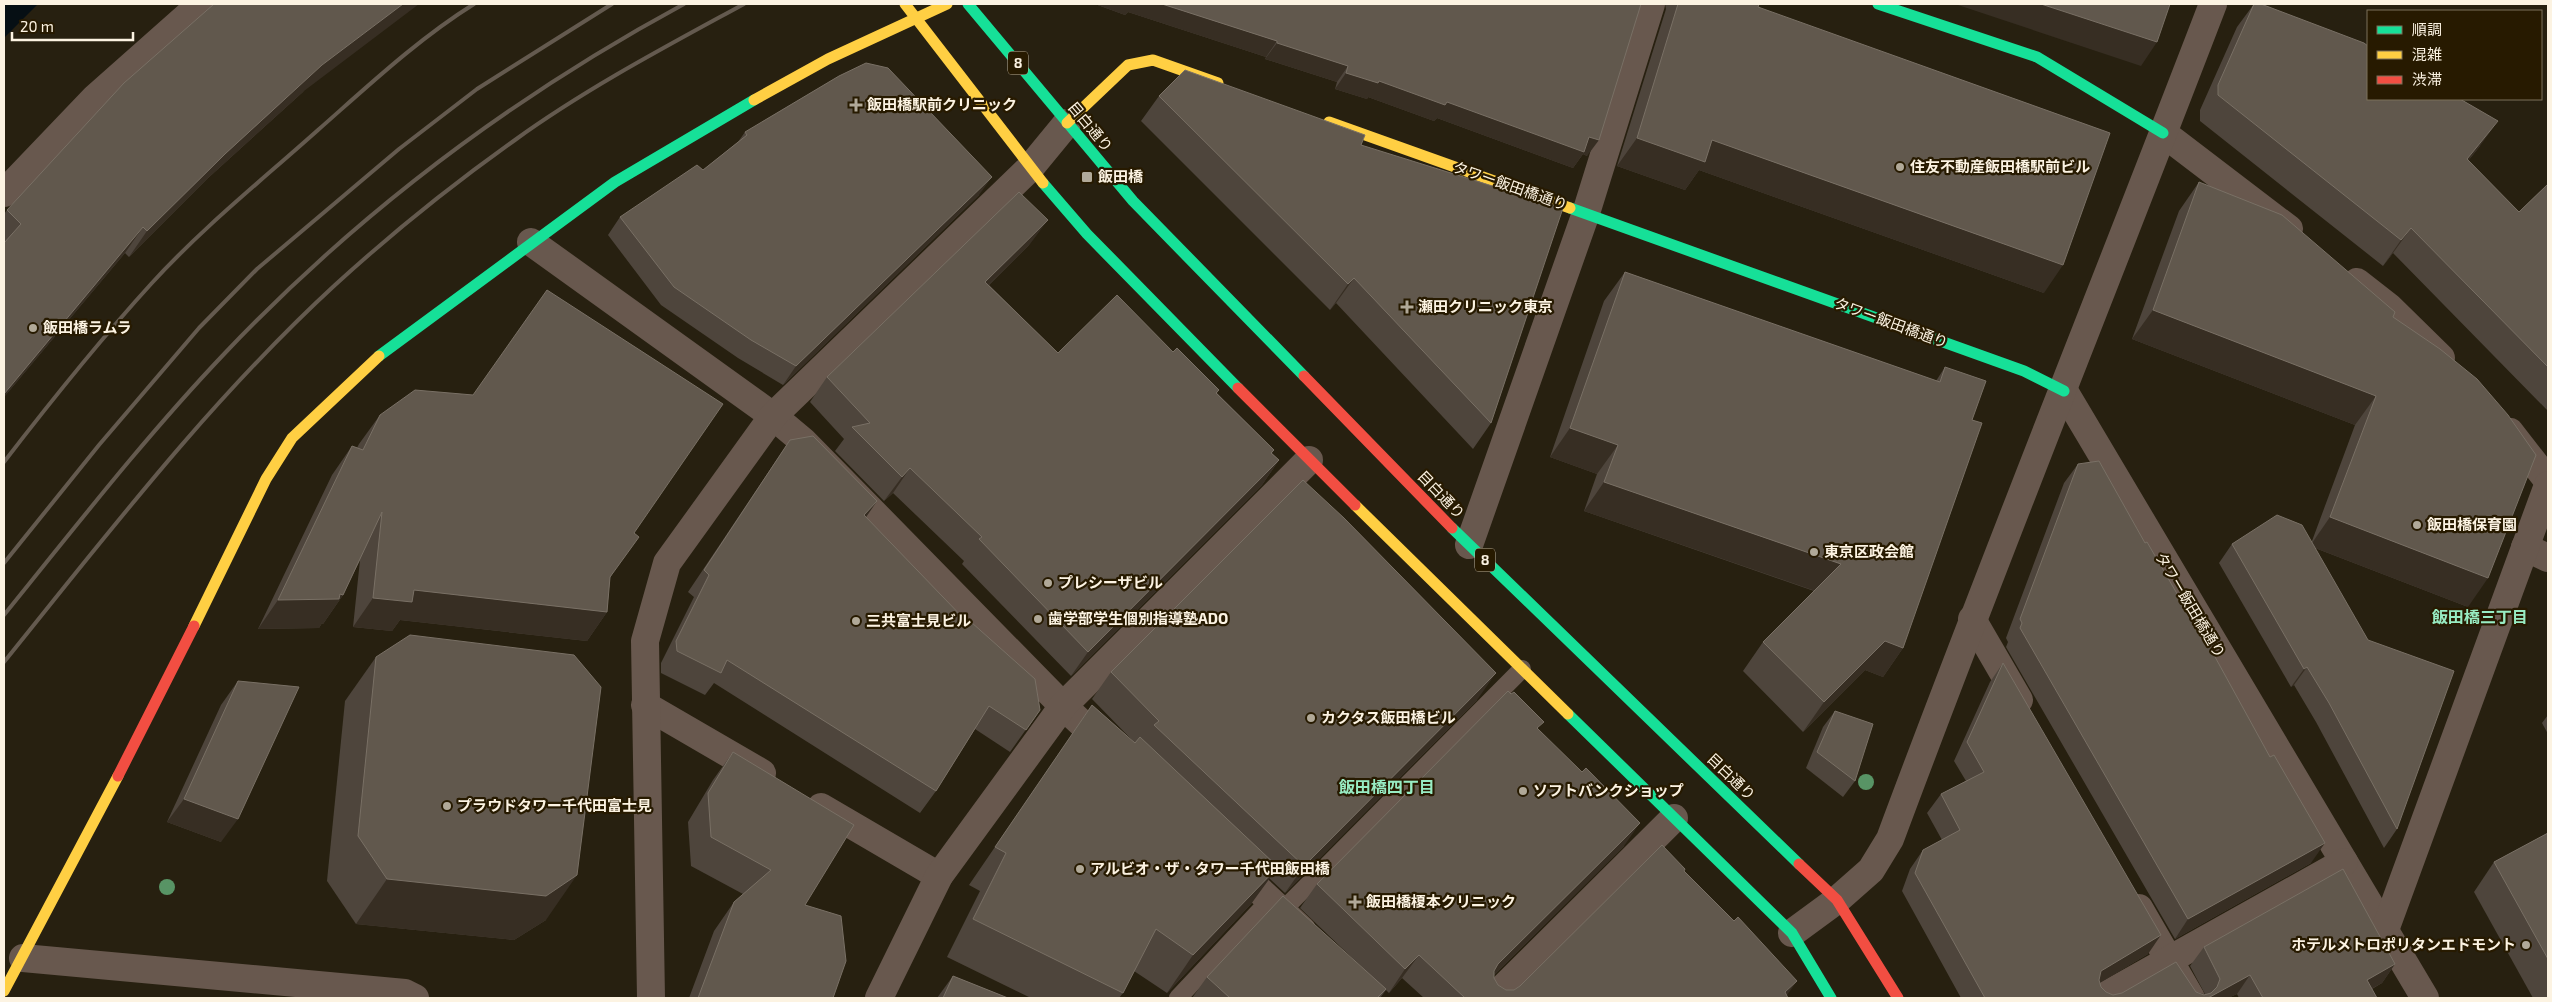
<svg xmlns="http://www.w3.org/2000/svg" width="2552" height="1002" font-family="'Exo 2','Noto Sans JP',sans-serif">
<rect width="100%" height="100%" fill="#272010"/>
<polygon fill="#060f14" points="4,4 38,4 4,38"/>
<g fill="none" stroke-linecap="round" stroke-linejoin="round">
<g stroke="#68584e" stroke-width="18">
<polyline points="1282,911 1522,669"/>
<polyline points="1178,998 1270,900"/>
</g>
<g stroke="#68584e" stroke-width="28">
<polyline points="2163,133 2289,229"/>
<polyline points="4,193 95,98 201,4"/>
<polyline points="531,242 773,416 804,442 1063,706 1107,747"/>
<polyline points="2357,282 2389,307 2441,358"/>
<polyline points="2064,391 2425,998"/>
<polyline points="2510,432 2548,481"/>
<polyline points="1469,545 1586,213 1651,4"/>
<polyline points="2525,547 2548,558"/>
<polyline points="1972,619 2019,700"/>
<polyline points="645,705 762,773"/>
<polyline points="821,807 939,876"/>
<polyline points="1233,866 1302,930"/>
<polyline points="2139,908 2191,998"/>
<polyline points="2385,930 2548,485"/>
<path d="M1792,933L1837,900L1871,870L1890,839C1994,559 2106,283 2213,4"/>
<polyline points="23,958 405,993 415,998"/>
<polyline points="651,998 645,641 667,563 773,416 1030,168 1067,123"/>
<polyline points="879,998 939,876 1063,706 1309,460"/>
<polyline points="1493,998 1674,818"/>
<polyline points="2101,998 2344,862"/>
</g>
<g stroke="#16e098" stroke-width="11">
<polyline points="968,4 1133,201 1304,376"/>
<polyline points="1878,4 2037,57 2163,133"/>
<polyline points="1043,183 1087,234 1238,388"/>
<polyline points="1570,208 2024,371 2064,391"/>
<polyline points="379,356 615,182 754,100"/>
<polyline points="1452,528 1799,864"/>
<polyline points="1568,714 1792,933 1831,998"/>
</g>
<g stroke="#ffcf43" stroke-width="11">
<polyline points="905,4 1043,183"/>
<polyline points="754,100 828,59 947,4"/>
<polyline points="1329,122 1570,208"/>
<polyline points="1067,123 1128,65 1153,60 1218,83"/>
<polyline points="1355,505 1568,714"/>
<polyline points="194,626 266,479 292,438 379,356"/>
<polyline points="4,991 118,776"/>
</g>
<g stroke="#f24e42" stroke-width="11">
<polyline points="1304,376 1452,528"/>
<polyline points="1238,388 1355,505"/>
<polyline points="118,776 194,626"/>
<polyline points="1799,864 1837,900 1898,998"/>
</g>
<g stroke="#645a4f" stroke-width="4">
<path d="M4,462C51,401 99,341 151,284C202,228 262,180 318,130C368,86 418,39 474,4"/>
<polyline points="4,563 99,445 199,328 257,269 399,149 477,89 612,4"/>
<path d="M4,615C76,526 146,436 225,353C358,213 514,96 684,4"/>
<path d="M4,662C109,532 211,399 335,285C392,233 453,184 515,140C587,88 667,46 744,4"/>
</g>
</g>
<g fill="#589465">
<circle cx="1866" cy="782" r="8"/>
<circle cx="167" cy="887" r="8"/>
</g>
<g fill="#4e453c">
<polygon points="1095,4 1641,4 1587,156 1583,154 1573,168 1437,118 1434,121 1368,97 1367,99 1335,89 1337,82 1265,59 1266,57 1128,12 1125,15"/>
<polygon points="1665,4 1759,4 1758,7 2044,293 1699,170 1685,190 1617,166 1666,9"/>
<polygon points="2254,4 2261,4 2480,146 2468,161 2519,212 2548,184 2548,411 2393,253 2383,266 2200,121 2200,110 2237,27"/>
<polygon points="304,91 207,179 129,257 125,253 4,397 4,214 7,210"/>
<polygon points="1159,96 1361,145 1491,423 1473,449 1336,303 1330,310 1141,121"/>
<polygon points="745,132 979,195 783,385 738,358 661,305 608,235 620,217 703,170 738,142"/>
<polygon points="2199,182 2393,317 2468,607 2315,548 2397,829 2384,848 2316,722 2294,685 2291,687 2219,563 2232,544 2312,541 2355,425 2132,339 2179,211"/>
<polygon points="1030,244 989,285 1058,353 1173,352 1219,390 1217,393 1274,450 1272,453 1279,460 1262,485 1071,676 962,564 964,561 893,493 884,501 835,451 844,439 810,402 827,377"/>
<polygon points="1625,272 1936,381 1945,367 1972,420 1903,648 1883,677 1865,670 1803,732 1743,671 1763,642 1814,591 1584,511 1597,474 1550,457 1604,301"/>
<polygon points="380,415 634,533 610,578 607,612 587,641 400,620 392,631 353,627 360,560 343,595 323,624 322,623 319,628 258,629 332,475 352,446 357,448 359,444"/>
<polygon points="790,440 877,501 866,517 1040,710 1010,752 975,729 936,791 920,813 714,683 705,695 661,673 661,663 694,597 688,592"/>
<polygon points="2078,464 2311,863 2175,939 2006,647 2008,642 2006,638 2064,483"/>
<polygon points="376,657 546,920 514,940 356,924 327,881 345,701"/>
<polygon points="2003,663 2148,954 2099,983 2101,987 2106,992 2113,995 2196,992 2205,994 2190,966 2204,947 2395,964 2382,983 2372,989 2377,998 2239,998 2237,994 2228,998 1961,998 1902,891 1910,869 1923,850 1942,840 1927,813 1941,794 1966,781 1954,761 1990,682"/>
<polygon points="1111,672 1477,700 1285,893 1269,878 1251,904 1167,993 1134,971 1123,993 1119,998 1031,998 947,957 980,891 969,885 1092,705 1135,743 1092,699"/>
<polygon points="238,681 221,842 167,822 221,705"/>
<polygon points="1835,711 1855,781 1843,797 1806,768 1823,727"/>
<polygon points="2548,715 2548,734 2542,723"/>
<polygon points="1538,730 1624,846 1494,975 1494,978 1498,985 1506,990 1514,990 1520,986 1684,871 1788,998 1424,998 1402,978 1389,993 1386,990 1380,998 1192,998 1207,977 1374,979 1300,908 1317,884"/>
<polygon points="733,752 805,905 833,998 689,998 714,931 734,902 743,894 691,866 688,822 713,780"/>
<polygon points="2548,833 2548,998 2533,998 2474,892 2494,862"/>
<polygon points="953,976 1008,998 937,998"/>
</g>
<g fill="#372e23">
<polygon points="403,4 419,4 304,91 207,179 129,257 147,231 225,154 322,65"/>
<polygon points="1095,4 1162,4 1277,41 1266,57 1128,12 1125,15"/>
<polygon points="1955,4 2041,4 2157,42 2141,66"/>
<polygon points="1277,43 1348,66 1337,82 1265,59"/>
<polygon points="1346,73 1379,81 1447,102 1589,137 1599,140 1587,156 1583,154 1573,168 1437,118 1434,121 1368,97 1367,99 1335,89"/>
<polygon points="2498,121 2480,146 2449,185 2467,159"/>
<polygon points="1637,138 1712,140 2063,265 2044,293 1699,170 1685,190 1617,166"/>
<polygon points="992,177 979,195 783,385 796,366"/>
<polygon points="1048,220 1030,244 967,306 985,282"/>
<polygon points="143,227 125,253 4,397 4,394 24,369"/>
<polygon points="2411,228 2393,253 2383,266 2401,240"/>
<polygon points="1354,278 1336,303 1330,310 1348,284"/>
<polygon points="2153,310 2376,396 2355,425 2132,339"/>
<polygon points="1570,428 1618,445 1597,474 1550,457"/>
<polygon points="1279,460 1262,485 1071,676 1088,652"/>
<polygon points="910,468 893,493 884,501 902,477"/>
<polygon points="1604,482 1841,564 1821,593 1584,511"/>
<polygon points="877,501 862,523 864,515"/>
<polygon points="2330,517 2488,578 2468,607 2310,546"/>
<polygon points="414,590 607,612 587,641 400,620 392,631 353,627 373,598"/>
<polygon points="340,594 343,595 323,624 322,623 319,628 258,629 278,600"/>
<polygon points="1885,641 1903,648 1883,677 1865,670 1803,732 1824,702"/>
<polygon points="2307,667 2294,685 2291,687 2304,669"/>
<polygon points="1496,673 1477,700 1285,893 1304,866"/>
<polygon points="184,799 238,819 221,842 167,822"/>
<polygon points="1640,823 1624,846 1482,987 1498,964"/>
<polygon points="2325,843 2311,863 2175,939 2188,919"/>
<polygon points="1278,867 1251,904 1167,993 1193,955"/>
<polygon points="577,875 546,920 514,940 356,924 387,879"/>
<polygon points="2161,935 2148,954 2088,990 2101,971"/>
<polygon points="1419,955 1402,978 1389,993 1405,969"/>
<polygon points="2395,964 2382,983 2354,998 2367,980"/>
<polygon points="2250,975 2237,994 2228,998 2208,998"/>
<polygon points="1797,981 1785,998 1785,992"/>
</g>
<g fill="#61584d" stroke="#797065">
<polygon points="214,4 403,4 322,65 225,154 147,231 143,227 4,394 4,243 21,224 7,210 124,83"/>
<polygon points="1162,4 1641,4 1599,140 1589,137 1584,152 1447,102 1445,105 1379,81 1378,83 1346,73 1348,66 1277,43 1277,41"/>
<polygon points="1678,4 1759,4 1758,7 2110,133 2063,265 1712,140 1705,162 1637,138"/>
<polygon points="2041,4 2170,4 2157,42"/>
<polygon points="2254,4 2261,4 2364,43 2368,46 2368,99 2460,99 2498,121 2467,159 2519,212 2548,184 2548,367 2411,228 2401,240 2218,95 2218,85"/>
<polygon points="866,63 888,68 992,177 796,366 751,340 674,287 620,217 697,165 703,170 747,135 745,132 839,76"/>
<polygon points="1185,70 1365,135 1361,145 1563,208 1491,423 1354,278 1348,284 1159,96"/>
<polygon points="2199,182 2282,215 2395,312 2393,317 2440,349 2477,379 2508,415 2536,455 2488,578 2330,517 2376,396 2153,310"/>
<polygon points="1019,192 1048,220 985,282 1058,353 1117,295 1173,352 1177,348 1219,390 1216,393 1274,450 1271,453 1279,460 1088,652 979,539 982,537 910,468 902,477 852,427 870,423 827,377"/>
<polygon points="1625,272 1940,382 1945,367 1986,381 1972,420 1982,423 1903,648 1885,641 1824,702 1763,642 1841,564 1604,482 1618,445 1570,428"/>
<polygon points="547,290 723,404 634,533 639,537 610,577 607,612 414,590 412,602 373,598 382,512 343,595 340,594 339,599 278,600 352,446 363,450 380,415 415,390 473,395"/>
<polygon points="813,436 877,501 864,515 969,624 971,622 1035,679 1040,710 1026,730 989,706 936,791 727,660 721,673 677,651 676,641 709,575 704,570 790,440"/>
<polygon points="2099,461 2145,543 2147,542 2190,616 2192,615 2270,757 2274,755 2325,843 2188,919 2020,628 2022,623 2020,619 2078,464"/>
<polygon points="1303,480 1344,518 1496,673 1304,866 1154,725 1159,721 1111,672"/>
<polygon points="2277,515 2302,525 2368,640 2454,671 2397,829 2329,703 2307,667 2304,669 2232,544"/>
<polygon points="410,635 574,655 601,687 577,875 546,896 387,879 358,836 376,657"/>
<polygon points="2003,663 2161,935 2101,971 2099,980 2101,987 2106,992 2113,995 2122,993 2176,962 2196,992 2204,995 2211,993 2217,987 2220,979 2204,947 2343,869 2395,964 2367,980 2377,998 2263,998 2250,975 2208,998 1985,998 1915,873 1923,850 1960,830 1941,794 1984,772 1967,742"/>
<polygon points="238,681 299,687 238,819 184,799"/>
<polygon points="1508,691 1511,694 1514,692 1544,722 1537,728 1582,772 1586,768 1640,823 1498,964 1494,971 1494,978 1498,985 1506,990 1514,990 1520,986 1662,845 1685,869 1684,871 1734,921 1738,917 1797,981 1785,992 1788,998 1465,998 1419,955 1405,969 1317,884"/>
<polygon points="1092,705 1135,743 1140,737 1278,867 1193,955 1156,929 1123,993 973,919 1006,853 995,847"/>
<polygon points="1835,711 1873,724 1855,781 1817,752"/>
<polygon points="733,752 854,825 805,905 841,916 846,961 833,998 698,998 734,902 771,870 711,837 708,793"/>
<polygon points="2548,833 2548,959 2494,862"/>
<polygon points="1283,896 1386,989 1377,998 1230,998 1207,977"/>
<polygon points="953,976 1008,998 943,998"/>
</g>
<g fill="#b1a998" stroke="#271a00" stroke-width="2">
<path d="M853.5 97.5h5v5h5v5h-5v5h-5v-5h-5v-5h5z"/>
<circle cx="1900" cy="167" r="5"/>
<rect x="1081" y="171" width="12" height="12" rx="2.5"/>
<path d="M1404.5 299.5h5v5h5v5h-5v5h-5v-5h-5v-5h5z"/>
<circle cx="33" cy="328" r="5"/>
<circle cx="2417" cy="525" r="5"/>
<circle cx="1814" cy="552" r="5"/>
<circle cx="1048" cy="583" r="5"/>
<circle cx="1038" cy="619" r="5"/>
<circle cx="856" cy="621" r="5"/>
<circle cx="1311" cy="718" r="5"/>
<circle cx="1523" cy="791" r="5"/>
<circle cx="447" cy="806" r="5"/>
<circle cx="1080" cy="869" r="5"/>
<path d="M1352.5 894.5h5v5h5v5h-5v5h-5v-5h-5v-5h5z"/>
<circle cx="2526" cy="945" r="5"/>
</g>
<g text-anchor="middle" stroke-width="4.5" stroke-linejoin="round" paint-order="stroke">
<g fill="#271a00" stroke="#bcb29e" stroke-width="1">
<rect x="1008" y="51.5" width="20" height="23" rx="4"/>
<rect x="1475" y="548.5" width="20" height="23" rx="4"/>
</g>
<g font-size="14" font-weight="bold" fill="#fcf3e2">
<text x="1018" y="68">8</text>
<text x="1485" y="565">8</text>
</g>
<g font-size="15" font-weight="bold" fill="#fcf3e2" stroke="#271a00" text-anchor="start">
<text x="867" y="110">飯田橋駅前クリニック</text>
<text x="1910" y="172">住友不動産飯田橋駅前ビル</text>
<text x="1098" y="182">飯田橋</text>
<text x="1418" y="312">瀬田クリニック東京</text>
<text x="43" y="333">飯田橋ラムラ</text>
<text x="2427" y="530">飯田橋保育園</text>
<text x="1824" y="557">東京区政会館</text>
<text x="1058" y="588">プレシーザビル</text>
<text x="1048" y="624">歯学部学生個別指導塾ADO</text>
<text x="866" y="626">三共富士見ビル</text>
<text x="1321" y="723">カクタス飯田橋ビル</text>
<text x="1533" y="796">ソフトバンクショップ</text>
<text x="457" y="811">プラウドタワー千代田富士見</text>
<text x="1090" y="874">アルビオ・ザ・タワー千代田飯田橋</text>
<text x="1366" y="907">飯田橋榎本クリニック</text>
<text x="2516" y="950" text-anchor="end">ホテルメトロポリタンエドモント</text>
</g>
<g font-size="15" fill="#fcf3e2" stroke="#271a00">
<text transform="translate(1090 127) rotate(50)" y="5">目白通り</text>
<text transform="translate(1510 186) rotate(19)" y="5">タワー飯田橋通り</text>
<text transform="translate(1891 323) rotate(20)" y="5">タワー飯田橋通り</text>
<text transform="translate(1441 495) rotate(46)" y="5">目白通り</text>
<text transform="translate(2190 605) rotate(59)" y="5">タワー飯田橋通り</text>
<text transform="translate(1731 777) rotate(44)" y="5">目白通り</text>
</g>
<g font-size="16" font-weight="bold" fill="#98ecc3" stroke="#271a00">
<text x="2480" y="623">飯田橋三丁目</text>
<text x="1387" y="793">飯田橋四丁目</text>
</g>
</g>
<rect width="2552" height="1002" fill="none" stroke="#fcf3e2" stroke-width="10"/>
<rect x="2367" y="10" width="175" height="90" fill="#271a00" stroke="#7c715a"/>
<rect x="2377" y="26" width="25" height="8" fill="#16e098" stroke="#7c715a"/>
<text x="2412" y="35" font-size="15" fill="#fcf3e2">順調</text>
<rect x="2377" y="51" width="25" height="8" fill="#ffcf43" stroke="#7c715a"/>
<text x="2412" y="60" font-size="15" fill="#fcf3e2">混雑</text>
<rect x="2377" y="76" width="25" height="8" fill="#f24e42" stroke="#7c715a"/>
<text x="2412" y="85" font-size="15" fill="#fcf3e2">渋滞</text>
<path d="M12 32v8h121v-8" fill="none" stroke="#fcf3e2" stroke-width="2.5"/>
<text x="20" y="32" font-size="15" fill="#fcf3e2" stroke="#271a00" stroke-width="4" paint-order="stroke">20 m</text>
</svg>
